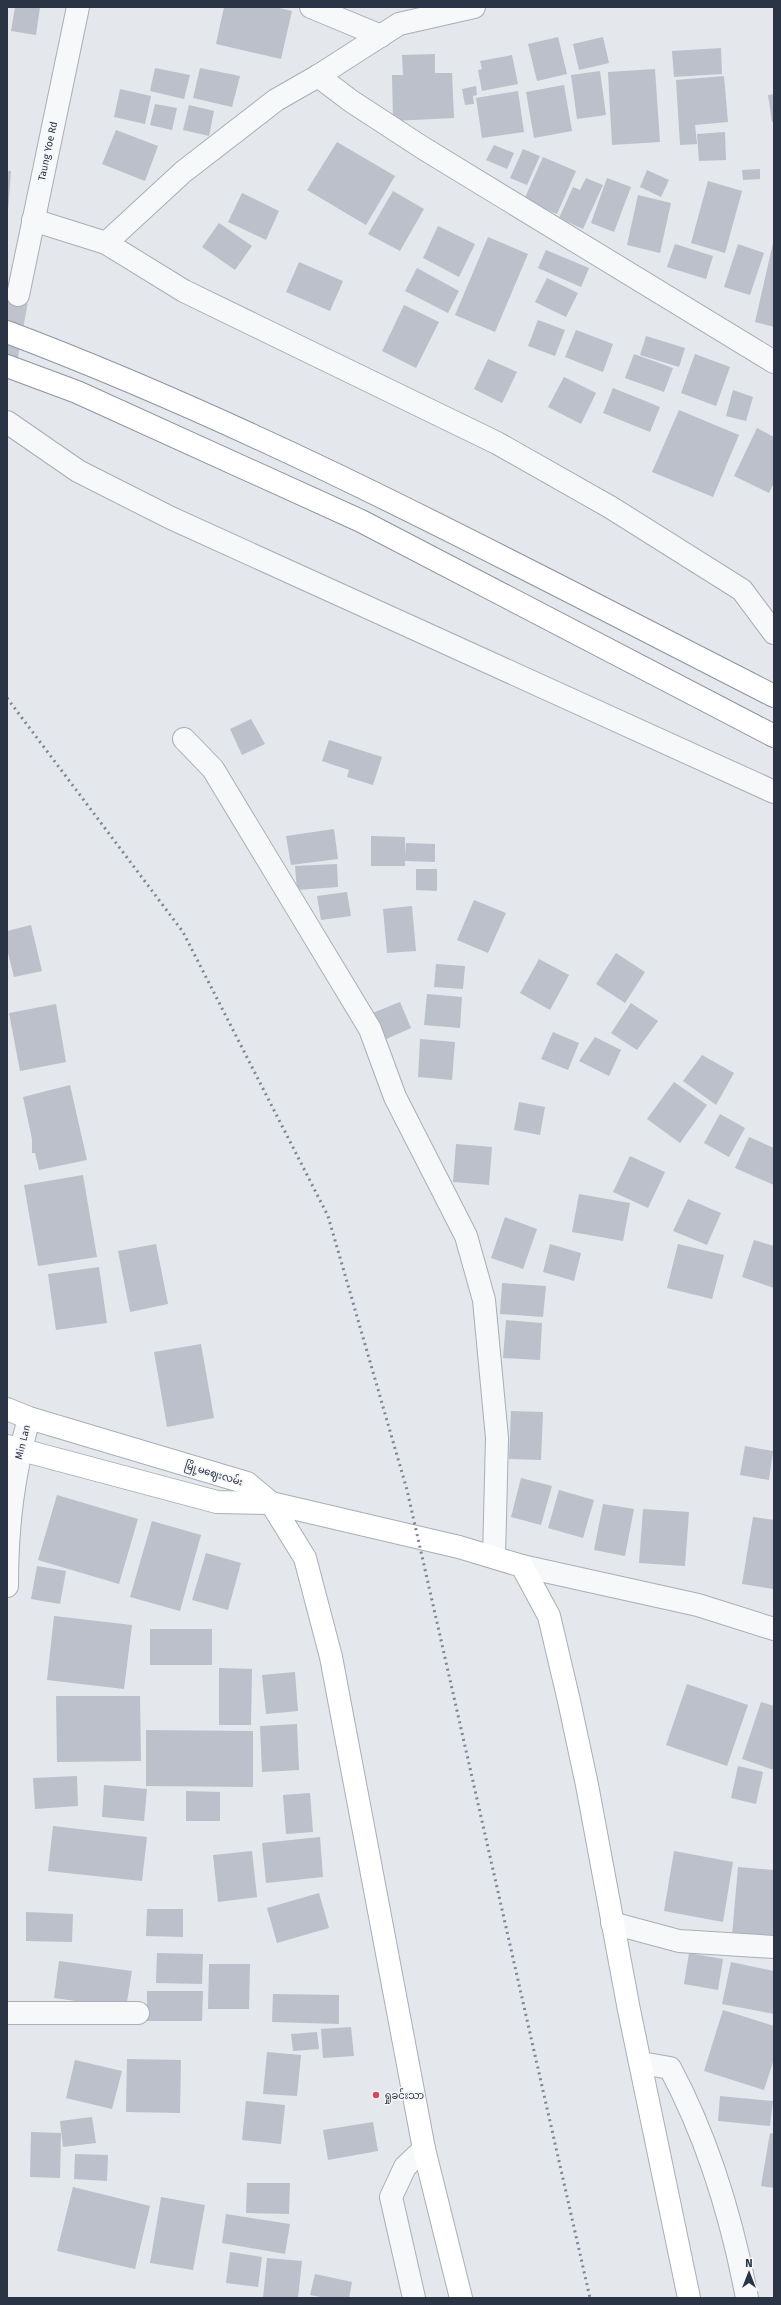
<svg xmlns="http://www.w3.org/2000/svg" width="781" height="2305" font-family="'Fira Sans','Noto Sans Myanmar',sans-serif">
<rect width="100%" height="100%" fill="#e4e7ec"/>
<g fill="#bbc0ca">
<polygon points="15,7 40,7 36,35 11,31"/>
<polygon points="224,7 275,7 292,11 281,59 216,44"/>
<polygon points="558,37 567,74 537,81 528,44"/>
<polygon points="603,37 609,63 579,70 573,44"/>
<polygon points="721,48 722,74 674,77 672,51"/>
<polygon points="435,54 435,73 452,73 454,118 393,121 392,75 403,75 402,55"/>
<polygon points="512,55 518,84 482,91 478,70 482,69 480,61"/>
<polygon points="155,68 190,75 184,99 150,91"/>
<polygon points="200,68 240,76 232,107 193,98"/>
<polygon points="655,69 660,142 612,145 608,72"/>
<polygon points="600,71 606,115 577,119 571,75"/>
<polygon points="724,76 728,122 695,125 697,144 680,145 676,80"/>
<polygon points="564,85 572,131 534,138 526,92"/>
<polygon points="476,86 477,95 473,96 474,104 465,105 462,89"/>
<polygon points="120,89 151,96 145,124 114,117"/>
<polygon points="518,91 524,132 482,138 476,98"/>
<polygon points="774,94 774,122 772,122 768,95"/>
<polygon points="155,104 177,108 172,130 150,125"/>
<polygon points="189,105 214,111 209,136 183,130"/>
<polygon points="116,130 158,146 145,181 102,164"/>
<polygon points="725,132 726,160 699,161 697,134"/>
<polygon points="337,142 395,176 366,225 307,190"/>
<polygon points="494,145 514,153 507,169 486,160"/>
<polygon points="523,149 540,156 527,185 510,178"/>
<polygon points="543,157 576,171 557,214 524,200"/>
<polygon points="760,169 760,179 743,180 742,170"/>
<polygon points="647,170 669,180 661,197 640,187"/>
<polygon points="7,171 11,171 8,210 7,210"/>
<polygon points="586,178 603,185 583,229 559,218 573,187 580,190"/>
<polygon points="607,178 631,187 614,232 591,223"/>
<polygon points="708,181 742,191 725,253 691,243"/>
<polygon points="393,191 424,209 400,251 368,234"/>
<polygon points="242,193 279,211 266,240 228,222"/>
<polygon points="638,195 671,203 660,253 627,245"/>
<polygon points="219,223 252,246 235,270 202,247"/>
<polygon points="438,226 475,244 459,277 423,258"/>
<polygon points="488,237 528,254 495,332 455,315"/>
<polygon points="773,243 774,243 774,327 755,322"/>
<polygon points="675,244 713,256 706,279 667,267"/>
<polygon points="738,244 764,253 750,295 724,287"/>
<polygon points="546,250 589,268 581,287 538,268"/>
<polygon points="299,262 343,281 330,311 286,292"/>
<polygon points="417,268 459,291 448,313 405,291"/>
<polygon points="547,278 578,293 566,317 535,302"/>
<polygon points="404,305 439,322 416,368 382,351"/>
<polygon points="538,320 565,330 555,356 528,346"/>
<polygon points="576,330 613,344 603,372 565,357"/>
<polygon points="646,336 685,348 679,367 640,355"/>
<polygon points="634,354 673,368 664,392 625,378"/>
<polygon points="695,354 730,367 716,406 681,393"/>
<polygon points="488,359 517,372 502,403 474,389"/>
<polygon points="564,377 596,393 581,424 548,407"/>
<polygon points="613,388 660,407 650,432 603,413"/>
<polygon points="733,390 753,397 746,421 726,416"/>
<polygon points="679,410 739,435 713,497 652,472"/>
<polygon points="757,428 774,437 774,483 769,493 734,476"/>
<polygon points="251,719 265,744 242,755 230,729"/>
<polygon points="329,740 382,757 373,785 347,777 349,770 322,761"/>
<polygon points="334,829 338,859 291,865 286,836"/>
<polygon points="371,836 405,837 405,856 406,843 435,844 435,862 405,861 405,866 371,866"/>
<polygon points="337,864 338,887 297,890 295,866"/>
<polygon points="416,869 437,869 437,891 416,890"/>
<polygon points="347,892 351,916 321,920 317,896"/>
<polygon points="474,900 506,913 488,953 457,940"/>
<polygon points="412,906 416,951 387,953 383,909"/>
<polygon points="31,925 42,971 14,977 7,949 7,931"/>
<polygon points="616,953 645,972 625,1003 596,984"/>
<polygon points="539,959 569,975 550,1010 520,993"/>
<polygon points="436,964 465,966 463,989 434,987"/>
<polygon points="427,994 462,997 460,1028 424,1025"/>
<polygon points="400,1002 411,1028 382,1041 370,1014"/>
<polygon points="631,1003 658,1021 637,1050 611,1033"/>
<polygon points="56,1004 66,1062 20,1071 9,1013"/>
<polygon points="553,1032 579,1043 568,1070 541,1059"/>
<polygon points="595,1037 621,1050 609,1076 579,1061"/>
<polygon points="420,1039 455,1042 452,1080 418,1077"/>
<polygon points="702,1055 734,1073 716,1105 683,1081"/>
<polygon points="674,1082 707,1105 680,1143 647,1119"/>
<polygon points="70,1085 87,1160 39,1170 35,1153 32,1153 32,1139 23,1097"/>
<polygon points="519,1102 545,1107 540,1135 514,1130"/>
<polygon points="720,1114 745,1128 729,1157 704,1143"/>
<polygon points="749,1137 774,1148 774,1185 735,1168"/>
<polygon points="456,1144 492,1147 489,1185 453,1182"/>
<polygon points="630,1156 665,1172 648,1208 613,1192"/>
<polygon points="83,1175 97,1257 38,1266 24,1185"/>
<polygon points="579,1194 630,1203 623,1241 572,1232"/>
<polygon points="688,1199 721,1213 707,1245 673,1231"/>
<polygon points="505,1217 537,1229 523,1269 491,1258"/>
<polygon points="754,1240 774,1246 774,1288 742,1277"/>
<polygon points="156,1244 168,1304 130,1312 118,1251"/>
<polygon points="550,1244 581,1253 574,1281 543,1272"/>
<polygon points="678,1244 724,1255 712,1299 667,1288"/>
<polygon points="99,1267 107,1323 56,1330 48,1274"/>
<polygon points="502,1283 546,1286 543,1317 500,1314"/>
<polygon points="506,1320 542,1323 540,1360 503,1358"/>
<polygon points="201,1344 214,1418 167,1427 154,1352"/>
<polygon points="511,1411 543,1412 541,1460 509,1459"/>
<polygon points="745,1446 773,1451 769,1480 740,1475"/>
<polygon points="521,1478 552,1486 541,1525 511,1517"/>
<polygon points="559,1490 594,1500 583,1538 548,1528"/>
<polygon points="57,1495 138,1519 119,1584 38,1560"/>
<polygon points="603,1504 634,1509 625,1556 594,1550"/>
<polygon points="643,1509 689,1512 685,1566 639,1563"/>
<polygon points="753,1517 774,1520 774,1589 742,1584"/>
<polygon points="152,1521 201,1535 180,1611 130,1597"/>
<polygon points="206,1553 241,1563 228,1610 192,1600"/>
<polygon points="37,1566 66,1571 60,1604 31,1599"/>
<polygon points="54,1616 132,1625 124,1689 47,1680"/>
<rect x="150" y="1629" width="62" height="36"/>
<polygon points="219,1668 252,1669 251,1725 219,1725"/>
<polygon points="295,1672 298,1711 266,1714 262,1675"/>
<polygon points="687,1684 748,1705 727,1766 666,1745"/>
<polygon points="56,1696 140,1696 141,1761 57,1762"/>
<polygon points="761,1702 774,1706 774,1770 742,1759"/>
<polygon points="297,1724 299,1770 262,1772 260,1726"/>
<polygon points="146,1730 253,1731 253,1787 146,1786"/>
<polygon points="738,1766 763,1772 756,1804 731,1798"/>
<polygon points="77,1776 78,1806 35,1809 33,1778"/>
<polygon points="104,1785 147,1789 144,1821 102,1817"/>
<polygon points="186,1791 220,1792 220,1821 186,1821"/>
<polygon points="310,1793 313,1832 286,1834 283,1795"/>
<polygon points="53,1826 147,1837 142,1881 48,1871"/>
<polygon points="320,1837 323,1877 266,1883 262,1843"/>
<polygon points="252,1851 257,1897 218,1902 213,1855"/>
<polygon points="674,1851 733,1862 723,1922 664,1911"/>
<polygon points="738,1867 774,1870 774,1939 732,1935"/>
<polygon points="319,1893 329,1928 277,1943 267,1908"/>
<polygon points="147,1909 183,1909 183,1937 146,1936"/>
<polygon points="26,1912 73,1914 72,1942 26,1941"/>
<polygon points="157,1953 203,1954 202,1984 156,1983"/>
<polygon points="689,1953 723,1959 718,1990 684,1984"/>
<polygon points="59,1961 132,1971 126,2008 54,1998"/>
<polygon points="731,1962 774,1971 774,2014 722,2004"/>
<polygon points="209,1964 250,1964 249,2009 208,2009"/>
<polygon points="147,1991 203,1991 202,2021 147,2021"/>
<polygon points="273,1994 339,1995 339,2024 272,2022"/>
<polygon points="723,2010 774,2026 774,2059 764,2090 704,2071"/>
<polygon points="351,2027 354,2056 323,2058 321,2029"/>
<polygon points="317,2032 319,2049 293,2051 291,2034"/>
<polygon points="267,2052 301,2055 297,2096 263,2094"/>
<polygon points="127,2059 181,2060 180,2113 126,2112"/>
<polygon points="75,2060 122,2071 112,2109 66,2098"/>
<polygon points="720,2096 773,2101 770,2126 718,2121"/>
<polygon points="246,2101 285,2105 281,2144 242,2140"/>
<polygon points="92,2117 96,2143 63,2147 60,2121"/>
<polygon points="373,2122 378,2151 328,2160 323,2130"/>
<polygon points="31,2132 61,2133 60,2178 30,2177"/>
<polygon points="770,2133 774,2134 774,2188 761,2186"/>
<polygon points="75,2154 108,2155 107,2181 74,2179"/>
<polygon points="247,2183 290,2183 289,2214 246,2213"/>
<polygon points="73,2187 150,2206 135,2269 57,2251"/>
<polygon points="161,2197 205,2205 193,2270 150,2263"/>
<polygon points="226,2214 290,2224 285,2254 222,2243"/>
<polygon points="230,2252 262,2257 258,2287 226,2283"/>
<polygon points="267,2258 302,2261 298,2298 263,2298"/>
<polygon points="315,2274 352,2282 349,2298 325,2298 310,2295"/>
</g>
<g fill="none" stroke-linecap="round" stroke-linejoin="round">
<polyline stroke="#bfc3cb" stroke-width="22" stroke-dasharray="22 11" stroke-linecap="butt" points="7,356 18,295"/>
<defs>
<g id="street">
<polyline points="311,7 381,36"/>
<polyline points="318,76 351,101 423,148 774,362"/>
<polyline points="33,220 106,243 183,172 276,100 318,76 399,24 474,7"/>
<polyline points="106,243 184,291 497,443 610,507 742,590 774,633"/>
<polyline points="18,295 78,7"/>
<polyline points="7,422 78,471 171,518 774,792"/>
<polyline points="184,739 213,769 370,1029 395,1097 466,1236 484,1300 497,1438 494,1557"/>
<polyline points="522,1566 698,1605 774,1629"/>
<path d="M7,1586C7,1527 13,1476 29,1418"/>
<polyline points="612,1923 679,1941 774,1947"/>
<polyline points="7,2013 138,2013"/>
<path d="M641,2063L670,2068C708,2139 732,2219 747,2298"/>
<polyline points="414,2298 391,2197 405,2167 424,2149"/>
</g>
<g id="secondary">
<polyline points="7,1409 29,1418 247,1483 271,1503 305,1558 331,1657 424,2149 461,2298"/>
<polyline points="7,1446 217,1502 271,1503 459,1547 522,1566 549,1616 569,1701 587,1785 629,2010 689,2298"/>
</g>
<g id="highway">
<path d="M7,332C272,432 522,568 774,696"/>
<polyline points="7,366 77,392 361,521 774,736"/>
</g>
</defs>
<use href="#street" stroke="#a9aeb7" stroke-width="24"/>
<use href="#secondary" stroke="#a9aeb7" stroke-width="24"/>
<use href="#highway" stroke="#8b94a3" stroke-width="24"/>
<use href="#street" stroke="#f7f8fa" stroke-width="22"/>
<use href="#secondary" stroke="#fff" stroke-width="22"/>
<use href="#highway" stroke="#fff" stroke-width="22"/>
<polyline stroke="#7d8696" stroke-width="3" stroke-dasharray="2 4" stroke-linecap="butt" points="7,698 183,932 328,1216 407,1490 590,2298"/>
</g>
<circle fill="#d1495b" stroke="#f4f6f9" stroke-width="1.5" cx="376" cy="2095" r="4"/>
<g text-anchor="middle" stroke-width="3" stroke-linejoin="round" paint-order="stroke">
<g font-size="10" fill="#2b3445" stroke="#f4f6f9">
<text transform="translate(47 151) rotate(-78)" y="4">Taung Yoe Rd</text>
<text transform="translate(22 1442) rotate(-76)" y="4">Min Lan</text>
<text transform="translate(214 1473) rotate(17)" y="4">မြို့မဈေးလမ်း</text>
</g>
<g font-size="10" fill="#2b3445" stroke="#f4f6f9" text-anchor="start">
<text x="384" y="2099">ရှုခင်းသာ</text>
</g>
</g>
<rect width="781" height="2305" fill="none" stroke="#2b3445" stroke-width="16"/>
<g transform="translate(749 2273)" stroke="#f4f6f9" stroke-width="3" paint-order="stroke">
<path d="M0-3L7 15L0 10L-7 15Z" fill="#2b3445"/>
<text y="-6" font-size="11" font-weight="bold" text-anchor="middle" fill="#2b3445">N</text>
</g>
</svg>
